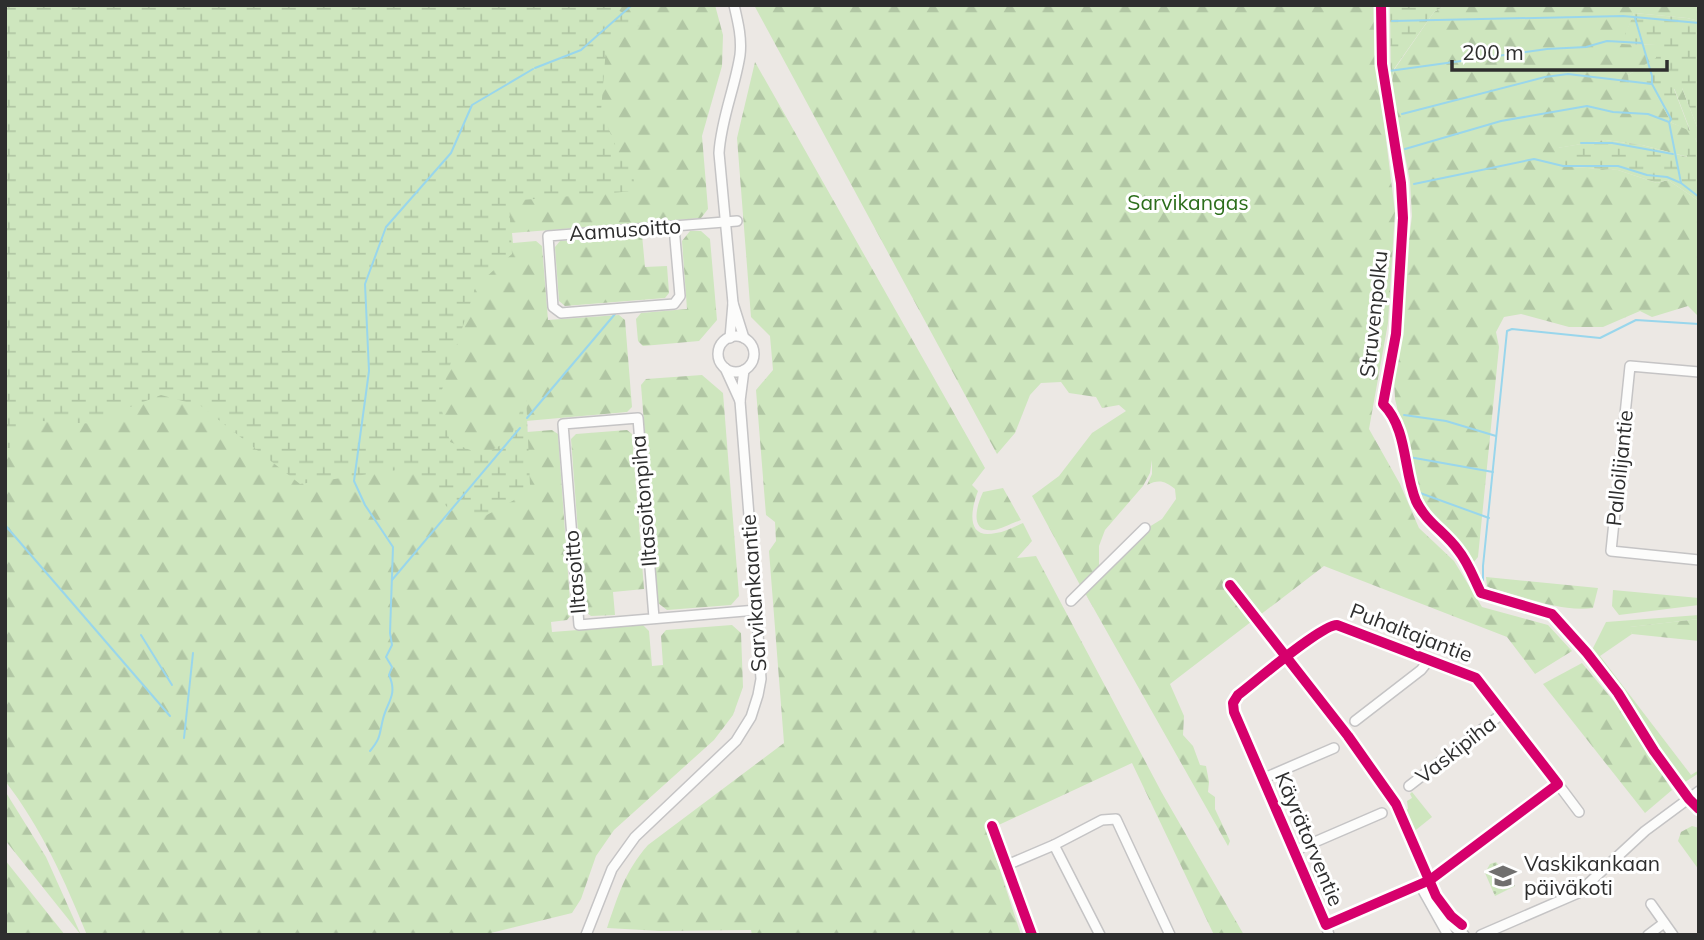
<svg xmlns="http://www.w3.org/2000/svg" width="1704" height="940" font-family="Mulish,sans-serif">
<defs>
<pattern id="forest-firs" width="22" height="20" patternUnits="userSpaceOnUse" patternTransform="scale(1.75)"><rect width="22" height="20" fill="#cee6be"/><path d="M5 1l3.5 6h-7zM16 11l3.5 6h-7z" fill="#b1c6a4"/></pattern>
<pattern id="wetland-marsh" width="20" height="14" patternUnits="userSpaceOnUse" patternTransform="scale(1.75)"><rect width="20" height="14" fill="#cee6be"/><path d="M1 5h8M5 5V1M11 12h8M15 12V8" fill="none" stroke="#b1c6a4"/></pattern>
<pattern id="park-dots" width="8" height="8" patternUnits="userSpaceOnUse" patternTransform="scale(1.75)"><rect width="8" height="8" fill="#cee6be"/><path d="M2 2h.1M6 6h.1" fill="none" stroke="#b1c6a4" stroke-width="1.8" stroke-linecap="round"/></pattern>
</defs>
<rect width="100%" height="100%" fill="#ece8e4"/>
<g fill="#cee6be">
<polygon points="1699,615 1699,619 1630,627 1632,634 1600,656 1691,775 1699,770 1699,773 1682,784 1655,750 1627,703 1591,652 1606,622"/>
<polygon points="1412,792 1432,817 1412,833 1403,812 1408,809 1407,801 1412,798 1410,794"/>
</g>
<g fill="url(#forest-firs)">
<path d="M5,5H715L723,35L722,66L702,136L708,209L701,218L512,233L513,243L536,241L542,246L548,320L619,315L625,320L632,407L627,412L526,421L527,432L552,430L558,434L571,615L567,620L551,622L552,632L643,625L649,631L652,666L663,665L661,636L666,630L732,625L741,633L743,687L733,715L714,740L614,830L596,856L581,899L572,913L491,933V935H87C65,881 41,827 5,781Z"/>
<path d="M754,5H1375L1374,28L1381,99L1395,212L1388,323L1369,429L1400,484L1419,528L1454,561L1482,607L1548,625L1572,651L1535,674L1507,637L1324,566L1170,684L1184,716L1183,735L1193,746L1200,765L1206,766L1209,782L1208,792L1215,797V809L1230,841L1228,846L1085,593L1149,527L1162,519L1176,499L1175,489C1165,481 1159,479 1147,485L1152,474V460L1150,473L1143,486L1105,530L1099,546V567L1080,585L1032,496L1059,476L1092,433L1126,411L1119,405L1102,408L1096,397L1069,393L1061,382L1041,383L1030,395L1015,433L997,454Z"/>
<polygon points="1446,5 1699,5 1699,21 1687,18 1634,13 1622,44 1656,45 1656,59 1628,75 1653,89 1672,123 1690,130 1674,88 1682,88 1699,132 1699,146 1695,138 1688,157 1642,145 1605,140 1558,148 1557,166 1618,170 1657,183 1668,180 1699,201 1699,317 1688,306 1652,317 1640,311 1603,327 1569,327 1521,314 1504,317 1496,332 1499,347 1478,557 1473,563 1461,545 1428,512 1418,495 1395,399 1394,378 1403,329 1402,295 1412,216 1410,181 1391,86 1394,70 1434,12"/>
<path d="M755,62L985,468L972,485L978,491C971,509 965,540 996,533C1005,532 1014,527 1023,523L1032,541L1017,558L1036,556L1162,793L1244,935H1214L1132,763L990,829L996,858L1021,935H752L751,930L660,931L607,928C618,896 625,871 648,845L784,743L769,551L776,541L775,522L766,515L756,390L773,370L770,336L751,317L737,138Z"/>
<polygon points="690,231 701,231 710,239 717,320 699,341 643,346 638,341 636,319 641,313 687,309 682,241"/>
<polygon points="642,235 645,267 667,266 669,293 665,298 565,306 559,301 555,247 560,241"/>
<polygon points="702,375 723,393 739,596 731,605 667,610 658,603 641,385 646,379"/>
<polygon points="627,430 632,434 644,589 613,592 615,615 591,616 584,611 571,439 576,434"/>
<path d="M1003,488L1021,520C1012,523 1002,529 994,530C968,533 977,505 983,492Z"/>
<path d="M1486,577L1598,588L1593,608C1558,612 1523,596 1490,588L1487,586Z"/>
<polygon points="1613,590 1699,598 1699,605 1619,615 1612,606"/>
<polygon points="1699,619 1699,641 1632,634 1629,627"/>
<polygon points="1582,663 1617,705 1672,790 1645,813 1543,684"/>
<polygon points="5,791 46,857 81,935 5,840"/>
<polygon points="1692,826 1699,828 1699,870 1678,841 1681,832"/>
<polygon points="5,860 65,935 5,935"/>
</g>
<g fill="url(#wetland-marsh)">
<polygon points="5,5 611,5 640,25 606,48 601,111 622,161 632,164 635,191 509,201 512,254 476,286 439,399 450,442 483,455 510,440 526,394 530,485 516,499 485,516 448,508 411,468 300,484 201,406 161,395 120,411 98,424 42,421 18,429 10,448 5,448"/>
<polygon points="1390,5 1446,5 1434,12 1394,69 1391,86"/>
<polygon points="1634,13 1687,18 1699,21 1699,132 1682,88 1674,89 1690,131 1672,123 1653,90 1629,85 1628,75 1656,58 1656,45 1621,44"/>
<polygon points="1695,138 1699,146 1699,201 1668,180 1657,183 1618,170 1557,166 1557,148 1605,140 1642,145 1687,157 1686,139"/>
</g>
<polygon fill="url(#park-dots)" points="1496,862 1515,886 1495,896 1485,873 1490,864"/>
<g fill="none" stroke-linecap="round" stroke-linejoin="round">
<g stroke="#99d6ec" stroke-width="2">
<polyline points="1635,18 1652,76 1652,83"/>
<polyline points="1392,21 1623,16 1699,23"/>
<polyline points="535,68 581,50 632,5"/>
<polyline points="1389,71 1547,49 1586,47 1607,41 1642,43"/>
<polyline points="1402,114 1545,77 1568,74 1652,84 1671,119 1670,121"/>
<polyline points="1581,143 1612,143 1673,154"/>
<polyline points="1405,149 1501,121 1587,106 1613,112 1648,114 1669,122 1681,183"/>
<polyline points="1414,184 1534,159 1563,166 1618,166 1647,175 1667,177 1681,183 1699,197"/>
<polyline points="1404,415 1446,421 1496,436"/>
<polyline points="527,418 615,314"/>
<polyline points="1409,457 1493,472"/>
<polyline points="1420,493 1489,518"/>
<polyline points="5,525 170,716"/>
<polyline points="392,580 520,428"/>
<polyline points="1483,585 1483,566 1507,331 1512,329 1600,338 1636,320 1699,324"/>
<polyline points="141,635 172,685"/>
<polyline points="184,738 193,653"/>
<path d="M370,751C381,738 379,735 383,719C387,702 398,695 389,675L392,667L386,657L392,645L390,633L393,547L365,505L354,481L369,371L365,284L386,227L451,153L472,105L533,69"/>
</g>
<defs>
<g id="minor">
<polyline points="674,227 680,296 674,304 561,313 553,307 548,236 737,221"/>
<path d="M733,303L719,153C721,119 735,88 740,55C742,38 738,22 734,5"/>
<circle cx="736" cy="354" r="18"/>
<polyline points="730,338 733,303 744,338"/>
<polyline points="725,368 740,401 744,370"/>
<polyline points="1699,372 1630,366 1611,551 1699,560"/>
<polyline points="1071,601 1145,528"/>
<polyline points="654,618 638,418 563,424 579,625 757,610"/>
<path d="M1337,625L1476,678L1558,784L1430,880L1326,925L1234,712L1233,703L1238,695C1255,682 1321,625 1337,625Z"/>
<polyline points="1355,721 1421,670 1429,660"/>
<polyline points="1262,779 1334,748"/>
<polyline points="1558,784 1579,812"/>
<polyline points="1409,786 1503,713"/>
<polyline points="1054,845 1100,935"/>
<polyline points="1294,851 1382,813"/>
<polyline points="1007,865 1054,845 1102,820 1116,819 1170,935"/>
<polyline points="1420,885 1448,935"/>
<polyline points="1651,904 1673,935"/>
<polyline points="1441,916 1464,935"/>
<polyline points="1326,925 1329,935"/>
<polyline points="586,935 612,869 635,837 736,741 751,717 758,695 761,679 757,618 740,401"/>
<polyline points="1481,935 1578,893 1645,831 1699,791"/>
<polyline points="1648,935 1664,923"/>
</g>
</defs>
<use href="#minor" stroke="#c5c4c5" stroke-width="12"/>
<use href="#minor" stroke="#fcfcfb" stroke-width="9"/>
<defs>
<g id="cycleway">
<path d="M1381,5L1382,64L1401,183L1403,218L1396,334L1383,404C1408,429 1403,470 1416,501C1426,522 1445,532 1458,550C1468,562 1474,579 1481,593L1552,614L1587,653L1618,693L1654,751L1689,799L1699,809"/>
<polyline points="1230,585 1348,736 1396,804 1436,896 1451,916 1462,925"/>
<path d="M1337,625L1476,678L1558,784L1430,880L1326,925L1234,712L1233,703L1238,695C1255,682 1321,625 1337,625Z"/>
<polyline points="992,826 1032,935"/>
</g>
</defs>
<use href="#cycleway" stroke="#fff" stroke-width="15"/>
<use href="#cycleway" stroke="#d6006c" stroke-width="10"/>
</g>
<defs>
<symbol id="school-bare" viewBox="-9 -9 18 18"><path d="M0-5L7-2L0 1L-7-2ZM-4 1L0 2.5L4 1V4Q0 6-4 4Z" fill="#706f6e" stroke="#fff" stroke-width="2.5" paint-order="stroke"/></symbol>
</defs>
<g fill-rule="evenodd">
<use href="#school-bare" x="1484" y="857" width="38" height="38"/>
</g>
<g text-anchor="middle" stroke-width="6" stroke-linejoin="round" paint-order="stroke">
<g font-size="21" fill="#2c6e1b" stroke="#fff">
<text x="1188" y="210">Sarvikangas</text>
</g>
<g font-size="21" fill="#2e2e2e" stroke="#fff">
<text transform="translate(625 230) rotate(-4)" y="7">Aamusoitto</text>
<text transform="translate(1374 314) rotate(-84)" y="7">Struvenpolku</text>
<text transform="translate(1620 468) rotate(-84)" y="7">Palloilijantie</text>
<text transform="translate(644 501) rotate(-95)" y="7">Iltasoitonpiha</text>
<text transform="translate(575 572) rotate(-95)" y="7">Iltasoitto</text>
<text transform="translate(754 593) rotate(-94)" y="7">Sarvikankaantie</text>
<text transform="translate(1411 633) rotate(21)" y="7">Puhaltajantie</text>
<text transform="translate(1456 750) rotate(-38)" y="7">Vaskipiha</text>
<text transform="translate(1309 839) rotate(67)" y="7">Käyrätorventie</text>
</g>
<g font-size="21" fill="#2e2e2e" stroke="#fff" text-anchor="start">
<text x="1524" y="871">Vaskikankaan<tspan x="1524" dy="24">päiväkoti</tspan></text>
</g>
</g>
<rect width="1704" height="940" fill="none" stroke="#2e2e2e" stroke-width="14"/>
<path d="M1452 60v10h215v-10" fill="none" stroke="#2e2e2e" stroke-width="3.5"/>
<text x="1462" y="60" font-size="21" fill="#2e2e2e" stroke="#ffffff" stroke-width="5" paint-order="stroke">200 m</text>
</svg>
